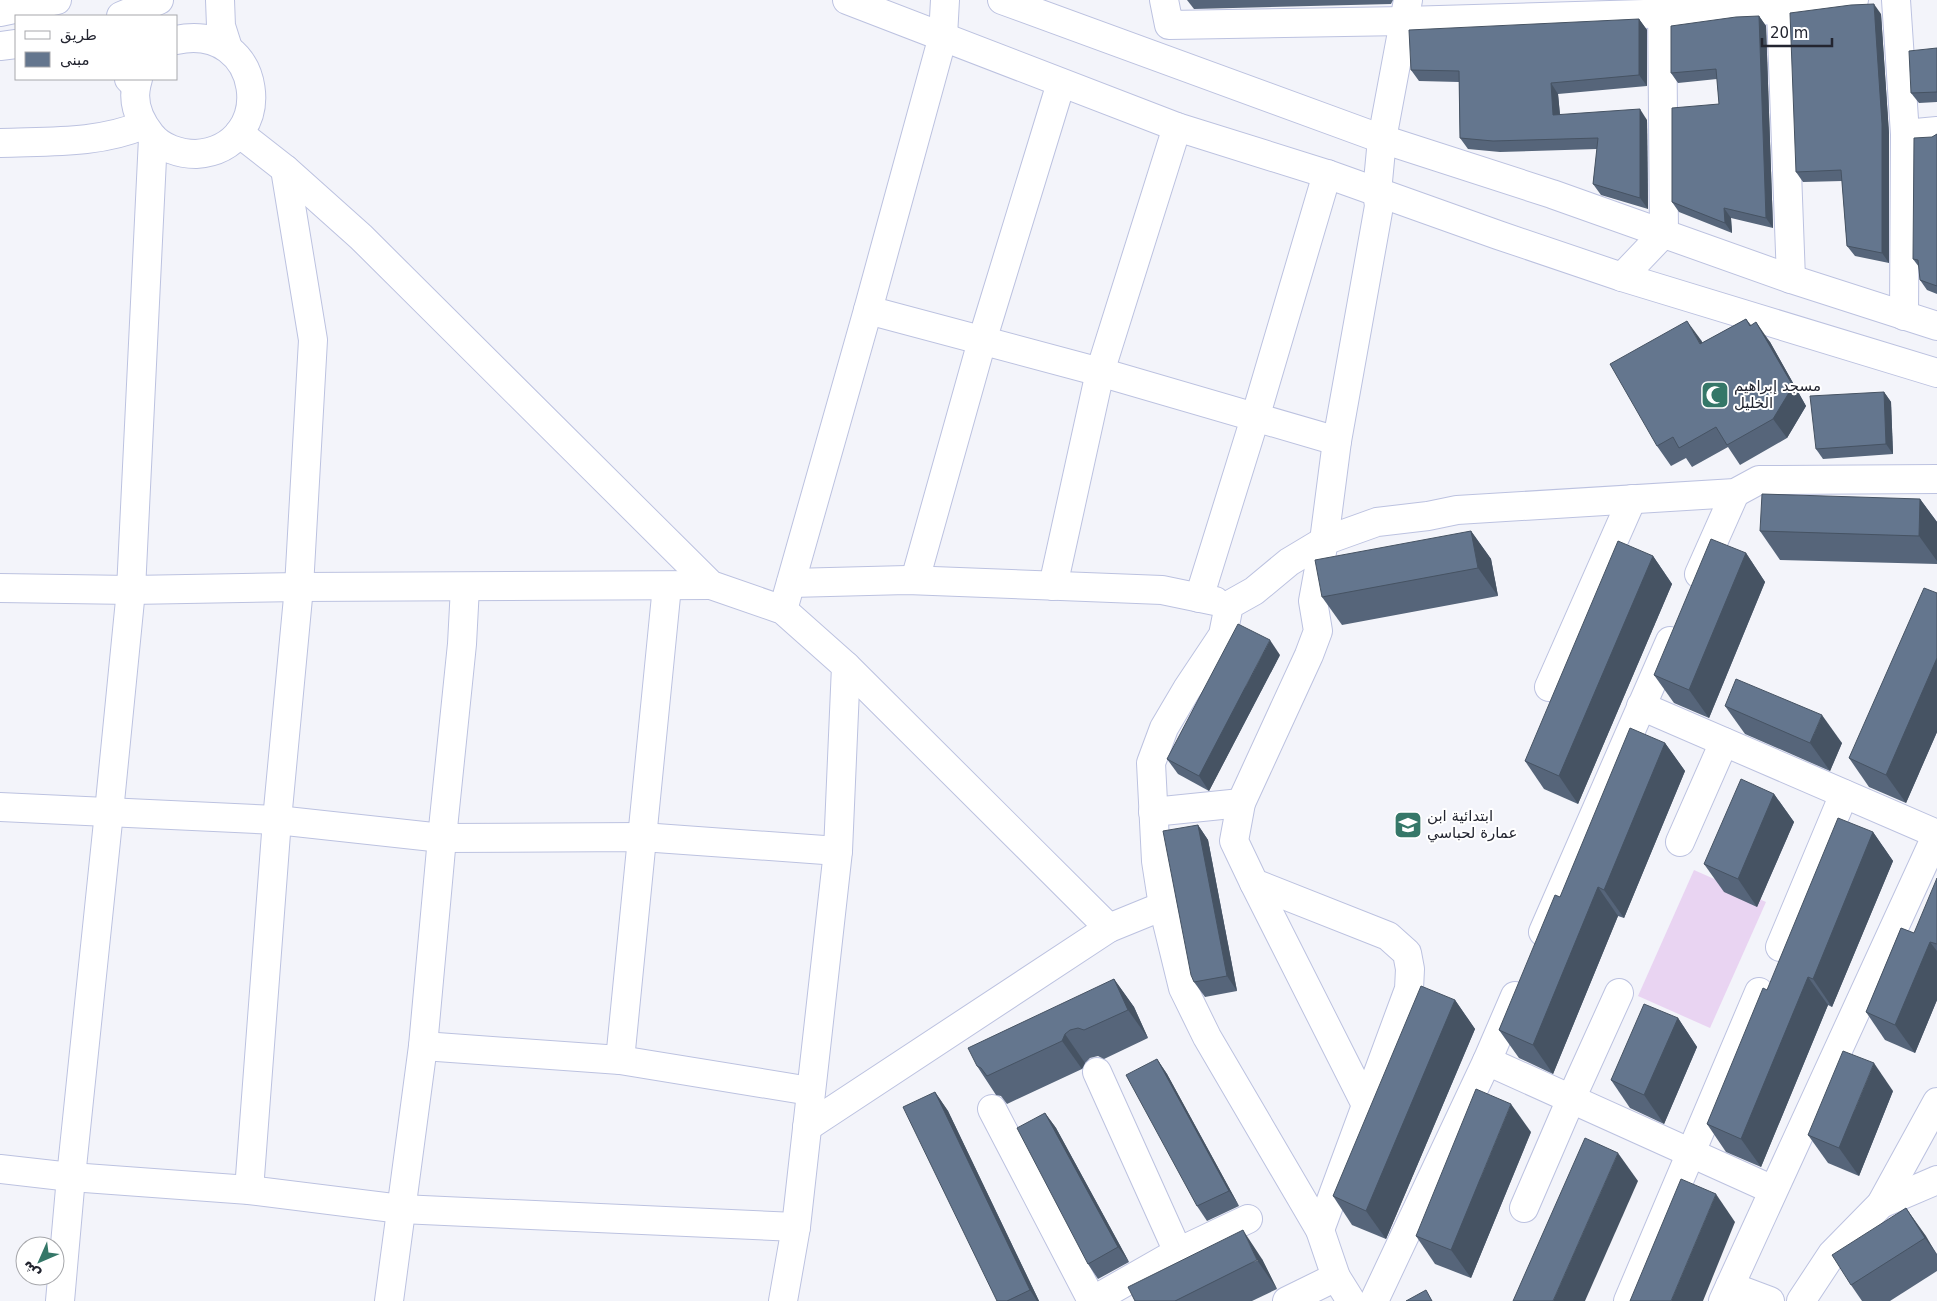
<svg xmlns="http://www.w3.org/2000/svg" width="1937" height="1301" font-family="'DejaVu Sans',Cairo,sans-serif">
<rect width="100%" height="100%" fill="#f3f4fa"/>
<polygon fill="#e9d4f2" points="1694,870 1766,902 1710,1028 1638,996"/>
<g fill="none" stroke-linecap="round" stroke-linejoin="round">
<defs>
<g id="minor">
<polyline points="1164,0 1169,25 1404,21 1781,10 1854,0"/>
<polyline points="1896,0 1905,134 1904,316"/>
<polyline points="1781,10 1791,279"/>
<path d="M138,79C131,99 138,119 151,135C161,148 180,154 196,154C280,148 264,21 176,40"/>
<polyline points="239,133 285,169 361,237 711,585 783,610 846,666 838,851 796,1227 783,1301"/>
<polyline points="1905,134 1937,131"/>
<path d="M0,143C48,141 98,144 143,125"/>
<polyline points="1622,277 1664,233 1662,0"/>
<polyline points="868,310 1100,372 1337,441"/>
<polyline points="1699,574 1735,493"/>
<polyline points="915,580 982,341 1061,83"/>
<polyline points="791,583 907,580 1162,590 1215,601"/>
<polyline points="1053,586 1100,372 1177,127"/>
<polyline points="0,588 131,590 299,587 711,585"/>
<polyline points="1199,598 1255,418 1327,174"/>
<polyline points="783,610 868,310 943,36 945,0"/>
<polyline points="1549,687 1632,499"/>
<polyline points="1641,706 1937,834"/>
<polyline points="0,807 277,820 442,838 642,837 838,851"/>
<polyline points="1153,812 1241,803"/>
<polyline points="1680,842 1724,742"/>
<polyline points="1254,883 1367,1107"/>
<polyline points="1109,928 1163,906"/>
<polyline points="1543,932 1670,641"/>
<polyline points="1780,947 1844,794"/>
<polyline points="423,1046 620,1060 810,1091"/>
<polyline points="620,1060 667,586"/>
<polyline points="1487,1061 1773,1190"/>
<polyline points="1097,1072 1178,1252"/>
<polyline points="992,1109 1092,1301"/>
<polyline points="807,1127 1109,928 846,666"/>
<polyline points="0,1169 71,1177 249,1190 401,1209 796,1227"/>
<polyline points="249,1190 277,820 299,587 313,340 285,169"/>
<polyline points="1881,1204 1937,1180"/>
<polyline points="1524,1208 1571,1099 1619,993"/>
<polyline points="1320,1230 1409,989 1410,969 1407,953 1388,936 1254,883 1234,841 1241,803 1309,655 1318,631 1313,601 1324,541 1337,441 1379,206 1377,192 1382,139 1408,0"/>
<polyline points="1730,1286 1770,1301"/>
<polyline points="60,1301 71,1177 109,812 131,590 153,138"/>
<polyline points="389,1301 423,1046 442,838 462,644 465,587"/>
<polyline points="1092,1301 1178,1252 1248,1219"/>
<polyline points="1287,1301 1336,1277"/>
<polyline points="1351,1301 1336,1277 1320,1230 1207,1037 1183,988 1163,906 1156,861 1151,763 1164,728 1187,689 1223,635 1229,605 1254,591 1289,562 1324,541 1377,522 1428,516 1457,510 1735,493 1759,480 1937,479"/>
<polyline points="1374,1301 1487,1061 1515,996"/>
<polyline points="1628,1301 1759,992"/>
<polyline points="1723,1301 1937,834"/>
<polyline points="1801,1301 1832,1254 1881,1204 1937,1102"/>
</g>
<g id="major">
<polyline points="847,0 1177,127 1327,174 1498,235 1622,277 1937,373"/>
<polyline points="1002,0 1382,139 1552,194 1791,279 1937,326"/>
</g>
<g id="highway">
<polyline points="220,0 221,26 228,48"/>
<polyline points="0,12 57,0"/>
<polyline points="121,16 159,0"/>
<polyline points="0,46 16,44"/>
<polyline points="129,79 136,86"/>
</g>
</defs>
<use href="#minor" stroke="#bcc2e0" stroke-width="30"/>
<use href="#major" stroke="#bcc2e0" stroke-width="30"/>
<use href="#highway" stroke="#bcc2e0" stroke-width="30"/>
<use href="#minor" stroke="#fff" stroke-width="28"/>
<use href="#major" stroke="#fff" stroke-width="28"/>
<use href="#highway" stroke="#fff" stroke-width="28"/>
</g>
<g fill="#56657a">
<polygon points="1187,0 1393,0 1391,4 1194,9"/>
<polygon points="1881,14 1889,134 1889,263 1855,256 1847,246 1842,181 1803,182 1796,172"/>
<polygon points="1759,16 1766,26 1773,228 1731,218 1732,233 1679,212 1672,202 1719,104 1717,79 1678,83 1671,73"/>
<polygon points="1639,19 1647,30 1647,86 1558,94 1560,115 1647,120 1648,209 1601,195 1593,184 1597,149 1500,152 1468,149 1460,138 1459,82 1419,81 1411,70"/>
<polygon points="1937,48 1937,102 1919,103 1911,93"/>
<polygon points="1937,134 1937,294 1927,290 1920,280 1919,267 1913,259 1932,137"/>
<polygon points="1746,319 1751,325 1770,342 1806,406 1787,438 1740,465 1728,447 1692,467 1686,458 1671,466 1657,446 1701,340 1702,343"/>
<polygon points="1884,392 1891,402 1893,454 1823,459 1816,449"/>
<polygon points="1920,499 1937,522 1937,564 1780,560 1760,531"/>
<polygon points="1471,531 1491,559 1498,596 1342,625 1322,597"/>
<polygon points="1746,553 1765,582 1709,718 1674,703 1654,675"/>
<polygon points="1653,556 1672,584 1578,804 1544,789 1525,761"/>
<polygon points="1937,593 1937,732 1906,803 1869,787 1849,758"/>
<polygon points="1280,655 1209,791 1178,774 1167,759"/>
<polygon points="1725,706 1842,743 1830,771 1745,734"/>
<polygon points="1665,743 1685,771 1624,918 1618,916 1553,1074 1519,1058 1499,1030 1560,897"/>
<polygon points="1774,794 1794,822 1757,907 1724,892 1704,864"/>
<polygon points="1198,825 1208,840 1237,991 1205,997 1194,982"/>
<polygon points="1873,832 1893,861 1832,1007 1828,1005 1761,1167 1726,1152 1707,1124 1767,990"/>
<polygon points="1901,928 1937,944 1937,1000 1915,1053 1885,1040 1866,1012"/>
<polygon points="1114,979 1134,1007 1148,1038 1104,1059 1098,1056 1090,1058 1085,1063 1082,1069 1007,1104 1001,1096 996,1095 977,1066"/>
<polygon points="1455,1000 1475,1029 1386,1239 1352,1225 1333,1196"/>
<polygon points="1678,1018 1697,1047 1664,1124 1630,1108 1611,1080"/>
<polygon points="1157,1059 1167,1074 1239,1206 1207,1221 1197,1206"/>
<polygon points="1893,1091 1859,1176 1828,1163 1808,1135"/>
<polygon points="935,1092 948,1111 1039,1301 997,1301"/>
<polygon points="1045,1113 1056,1128 1129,1262 1098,1279 1088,1264"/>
<polygon points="1531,1132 1471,1278 1435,1264 1416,1236"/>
<polygon points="1906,1208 1937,1254 1937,1271 1890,1301 1862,1301 1851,1285"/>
<polygon points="1262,1259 1277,1289 1252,1301 1135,1301"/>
</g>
<g fill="#465363">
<polygon points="1874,4 1881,14 1889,134 1889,263 1882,253"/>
<polygon points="1759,16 1766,26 1773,228 1766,218"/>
<polygon points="1639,19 1647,30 1647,86 1639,75"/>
<polygon points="1551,83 1558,94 1561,126 1553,115"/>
<polygon points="1640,109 1647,120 1648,209 1640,198"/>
<polygon points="1724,208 1731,218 1732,233 1725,223"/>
<polygon points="1687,321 1701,340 1714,364 1700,344"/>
<polygon points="1756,322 1770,342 1806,406 1787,438 1773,419"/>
<polygon points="1884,392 1891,402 1893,454 1886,444"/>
<polygon points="1920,499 1937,522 1937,561 1919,536"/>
<polygon points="1471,531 1491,559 1498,596 1478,568"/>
<polygon points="1746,553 1765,582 1709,718 1689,690"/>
<polygon points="1653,556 1672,584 1578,804 1559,776"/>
<polygon points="1270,640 1280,655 1209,791 1199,776"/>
<polygon points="1937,658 1937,732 1906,803 1886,775"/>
<polygon points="1822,715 1842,743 1830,771 1810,743"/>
<polygon points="1665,743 1685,771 1624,918 1604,890"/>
<polygon points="1774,794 1794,822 1757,907 1738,879"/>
<polygon points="1198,825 1208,840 1237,991 1227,976"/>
<polygon points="1873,832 1893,861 1832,1007 1813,979"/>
<polygon points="1598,887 1618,916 1553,1074 1533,1045"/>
<polygon points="1930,942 1937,951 1937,1000 1915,1053 1895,1025"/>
<polygon points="1808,977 1828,1005 1761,1167 1741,1139"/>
<polygon points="1114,979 1134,1007 1148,1038 1128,1010"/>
<polygon points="1455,1000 1475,1029 1386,1239 1366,1211"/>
<polygon points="1678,1018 1697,1047 1664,1124 1644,1095"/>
<polygon points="1065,1034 1085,1063 1082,1069 1062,1041"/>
<polygon points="1157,1059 1167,1074 1239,1206 1229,1191"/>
<polygon points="1874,1063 1893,1091 1859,1176 1839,1148"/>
<polygon points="935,1092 948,1111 1039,1301 1037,1301 1030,1290"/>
<polygon points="1511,1104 1531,1132 1471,1278 1451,1250"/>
<polygon points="1045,1113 1056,1128 1129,1262 1118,1247"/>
<polygon points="1618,1153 1638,1181 1585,1301 1553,1301"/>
<polygon points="1716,1194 1735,1222 1703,1301 1671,1301"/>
<polygon points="1906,1208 1926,1236 1937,1255 1925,1238"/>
<polygon points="1243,1230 1262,1259 1277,1289 1257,1260"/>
</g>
<g fill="#64768e" stroke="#465363">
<polygon points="1874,4 1882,124 1882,253 1847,246 1841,170 1796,172 1790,13 1851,5"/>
<polygon points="1759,16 1766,218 1724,208 1725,223 1672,202 1672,108 1719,104 1716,69 1671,73 1671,26 1736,17"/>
<polygon points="1639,19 1639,75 1551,83 1553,115 1640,109 1640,198 1593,184 1598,138 1493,141 1460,138 1459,71 1411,70 1409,30"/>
<polygon points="1937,48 1937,92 1911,93 1909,51"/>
<polygon points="1937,134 1937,286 1920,280 1918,260 1913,259 1914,138 1932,137"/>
<polygon points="1746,319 1750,326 1756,322 1793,386 1773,419 1727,445 1716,427 1679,448 1673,437 1657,446 1610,364 1687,321 1700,344"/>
<polygon points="1884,392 1886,444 1816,449 1810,396"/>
<polygon points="1762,494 1920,499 1919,536 1760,531"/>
<polygon points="1471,531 1478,568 1322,597 1315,560"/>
<polygon points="1711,539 1746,553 1689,690 1654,675"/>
<polygon points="1618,541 1653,556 1559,776 1525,761"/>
<polygon points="1924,588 1937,593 1937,658 1886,775 1849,758"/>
<polygon points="1238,624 1270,640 1199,776 1167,759"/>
<polygon points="1736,679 1822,715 1810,743 1725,706"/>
<polygon points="1630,728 1665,743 1604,890 1598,887 1533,1045 1499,1030 1555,895 1560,897"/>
<polygon points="1741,779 1774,794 1738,879 1704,864"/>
<polygon points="1838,818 1873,832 1813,979 1808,977 1741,1139 1707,1124 1763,988 1767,990"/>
<polygon points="1198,825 1227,976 1194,982 1191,975 1163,831"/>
<polygon points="1937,878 1937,944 1930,942 1895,1025 1866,1012 1901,928 1914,933"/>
<polygon points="1114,979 1128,1010 1084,1030 1078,1028 1070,1030 1065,1034 1062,1041 987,1076 981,1068 977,1066 968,1048"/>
<polygon points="1421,986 1455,1000 1366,1211 1333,1196"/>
<polygon points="1644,1004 1678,1018 1644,1095 1611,1080"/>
<polygon points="1843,1051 1874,1063 1839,1148 1808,1135"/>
<polygon points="1157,1059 1229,1191 1197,1206 1126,1075"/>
<polygon points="1476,1089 1511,1104 1451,1250 1416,1236"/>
<polygon points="935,1092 1030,1290 1007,1301 997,1301 903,1107"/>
<polygon points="1045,1113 1118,1247 1088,1264 1017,1128"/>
<polygon points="1585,1138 1618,1153 1553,1301 1513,1301"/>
<polygon points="1681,1179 1716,1194 1671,1301 1630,1301"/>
<polygon points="1906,1208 1925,1238 1851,1285 1832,1255"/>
<polygon points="1243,1230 1257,1260 1175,1301 1135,1301 1128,1287"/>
<polygon points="1426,1290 1432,1301 1406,1301"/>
</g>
<defs>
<symbol id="mosque-square" viewBox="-11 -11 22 22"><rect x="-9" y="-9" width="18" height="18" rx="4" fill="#357768" stroke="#fff"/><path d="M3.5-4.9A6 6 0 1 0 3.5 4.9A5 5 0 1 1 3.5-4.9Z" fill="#fff"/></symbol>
<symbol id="school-square" viewBox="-11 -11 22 22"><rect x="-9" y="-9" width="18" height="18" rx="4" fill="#357768" stroke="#fff"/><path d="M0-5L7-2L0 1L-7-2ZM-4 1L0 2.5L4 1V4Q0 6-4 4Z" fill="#fff"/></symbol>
</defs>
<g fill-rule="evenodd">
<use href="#mosque-square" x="1699" y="379" width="32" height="32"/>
<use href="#school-square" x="1392" y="809" width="32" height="32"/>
</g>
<g text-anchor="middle" stroke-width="4" stroke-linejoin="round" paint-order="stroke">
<g font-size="15" fill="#232530" stroke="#fff" text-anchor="start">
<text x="1734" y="391">مسجد إبراهيم<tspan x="1734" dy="17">الخليل</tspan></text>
<text x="1427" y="821">ابتدائية ابن<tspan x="1427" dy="17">عمارة لحباسي</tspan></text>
</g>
</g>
<rect x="15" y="15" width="162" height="65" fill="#ffffff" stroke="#a7a8ac"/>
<rect x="25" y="31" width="25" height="8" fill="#ffffff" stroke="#a7a8ac"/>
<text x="60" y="40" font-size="15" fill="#232530">طريق</text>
<rect x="25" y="52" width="25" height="15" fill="#64768e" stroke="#a7a8ac"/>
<text x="60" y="65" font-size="15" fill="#232530">مبنى</text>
<g transform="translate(40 1261) rotate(225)"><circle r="24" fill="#ffffff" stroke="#a7a8ac"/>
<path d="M0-4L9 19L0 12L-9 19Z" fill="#357768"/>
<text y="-8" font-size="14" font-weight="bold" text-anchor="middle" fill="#232530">ش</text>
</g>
<path d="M1762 38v8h70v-8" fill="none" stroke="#232530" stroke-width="2.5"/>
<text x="1770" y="38" font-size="15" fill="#232530" stroke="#ffffff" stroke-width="4" paint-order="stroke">20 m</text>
</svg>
